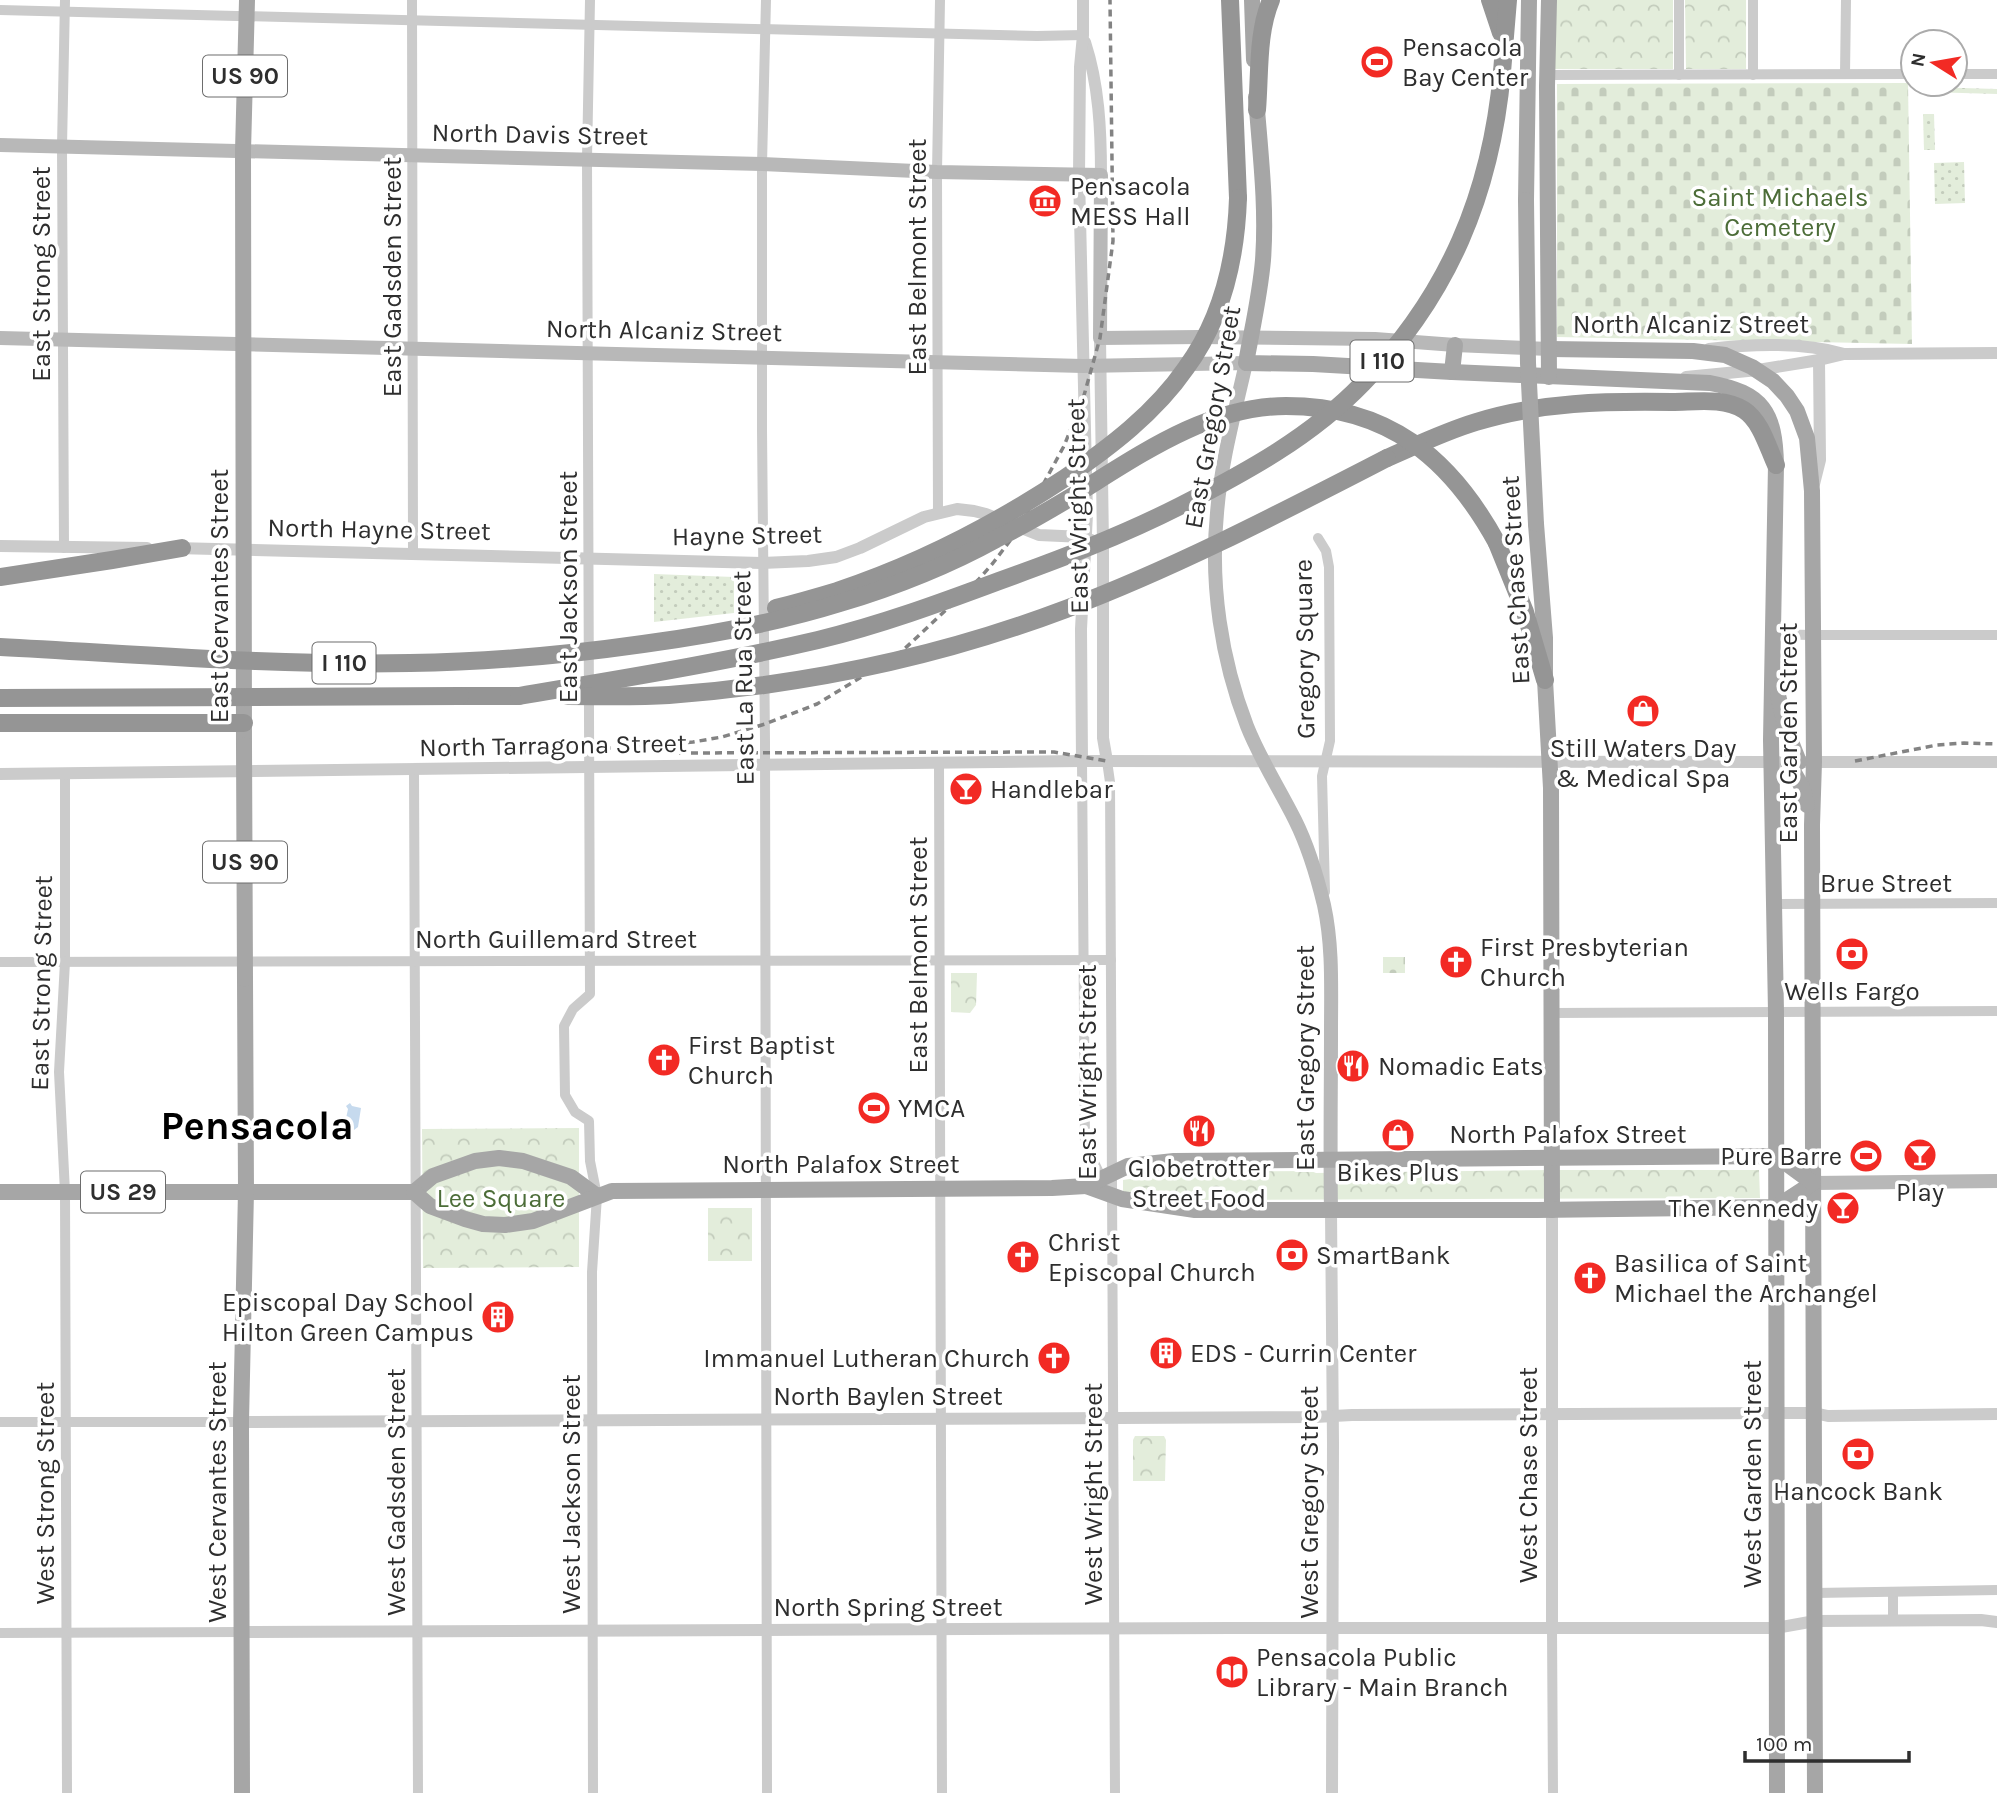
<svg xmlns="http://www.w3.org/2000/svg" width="1997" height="1793" font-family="Karla,sans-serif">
<defs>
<pattern id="grass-dots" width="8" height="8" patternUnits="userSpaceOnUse" patternTransform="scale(1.75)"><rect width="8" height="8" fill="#e3eddb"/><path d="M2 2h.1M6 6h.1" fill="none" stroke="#c3ccbc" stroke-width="1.8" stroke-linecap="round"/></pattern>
<pattern id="forest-crowns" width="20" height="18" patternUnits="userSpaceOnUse" patternTransform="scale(1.75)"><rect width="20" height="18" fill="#e3eddb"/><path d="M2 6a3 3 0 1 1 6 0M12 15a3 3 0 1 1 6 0" fill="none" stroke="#c3ccbc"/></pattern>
<pattern id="cemetery-stones" width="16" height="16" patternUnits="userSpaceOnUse" patternTransform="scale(1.75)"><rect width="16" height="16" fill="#e3eddb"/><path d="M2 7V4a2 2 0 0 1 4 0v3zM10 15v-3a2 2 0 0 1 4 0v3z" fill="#c3ccbc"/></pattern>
</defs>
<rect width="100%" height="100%" fill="#fff"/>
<g fill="url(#grass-dots)">
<polygon points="1928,87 1997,89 1997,94 1928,92"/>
<polygon points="1923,114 1934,114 1935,150 1924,150"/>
<polygon points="1964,162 1965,203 1935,204 1934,163"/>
<polygon points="654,574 734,577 734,613 654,622"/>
</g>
<g fill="url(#forest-crowns)">
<polygon points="1556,0 1673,0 1673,69 1554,69"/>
<polygon points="1685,0 1746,0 1746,69 1686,69"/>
<polygon points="951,973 977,973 976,1005 970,1013 951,1012"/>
<polygon points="579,1128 579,1267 423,1268 422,1129"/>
<polygon points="1552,1170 1759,1170 1760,1198 1175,1200 1123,1193 1123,1180 1177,1172 1311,1171 1316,1173"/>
<rect x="708" y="1208" width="44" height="53"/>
<polygon points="1135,1436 1164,1436 1166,1440 1165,1481 1133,1481 1133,1440"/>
</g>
<g fill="url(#cemetery-stones)">
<polygon points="1908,83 1912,344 1557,337 1557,84"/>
<rect x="1383" y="957" width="22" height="16"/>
</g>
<polygon fill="#c6daee" points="350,1103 352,1106 361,1108 358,1127 354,1130 349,1129 345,1123 348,1109 346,1106"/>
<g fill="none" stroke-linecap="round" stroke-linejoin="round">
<g stroke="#cbcbcb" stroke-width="10">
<polyline points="412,0 413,553"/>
<polyline points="590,0 587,159 590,994 573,1009 564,1026 565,1095 575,1112 589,1121 590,1161 597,1196 592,1272 593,1793"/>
<polyline points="766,0 762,164 762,430 765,741 767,1793"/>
<polyline points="1679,0 1679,75"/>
<polyline points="1753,0 1753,75"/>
<polyline points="0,10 1037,36 1083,35"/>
<polyline points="1845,74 1846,0"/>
<polyline points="1955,74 1997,74"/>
<polyline points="1547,75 1913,74"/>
<polyline points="938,514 937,172 940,0"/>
<polyline points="1318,538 1326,551 1329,567 1330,741 1322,776 1325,892"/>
<polyline points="64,548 62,146 65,0"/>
<polyline points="1772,634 1812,635 1997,635"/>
<polyline points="1082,761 1085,1144 1104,1183"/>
<polyline points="1107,761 1110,782 1115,1793"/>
<polyline points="939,764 942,1793"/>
<path d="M414,770C415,1111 416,1452 418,1793"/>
<polyline points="65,774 65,962 59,1072 65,1192 67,1793"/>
<polyline points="1774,904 1997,903"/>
<polyline points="0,962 1111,960"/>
<polyline points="1551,1013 1997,1011"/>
<polyline points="0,1422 241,1422"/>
<polyline points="1893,1592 1893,1620"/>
<polyline points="1815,1593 1997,1590"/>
<polyline points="1552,1628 1553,1793"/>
<polyline points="0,1633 242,1632"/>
</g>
<g stroke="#cbcbcb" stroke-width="12">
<path d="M1085,42C1099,85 1101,130 1101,175"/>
<polyline points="1100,338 1103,545 1103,738 1107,761"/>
<path d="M1709,349C1751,344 1803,342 1844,354"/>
<polyline points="1686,377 1758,370 1819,360 1844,354 1997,353"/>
<polyline points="1814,484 1820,460 1819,360"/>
<polyline points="0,546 147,548"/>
<polyline points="175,548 762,563 808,561 836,557 860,548 924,517 957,509 974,511 986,514 1039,535 1084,537 1103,545"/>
<polyline points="1082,761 1081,629 1087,514 1079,175 1080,67 1083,35 1083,0"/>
<polyline points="1806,762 1997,762"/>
<polyline points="0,774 1082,761 1778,762"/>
<polyline points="1552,1210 1552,1628"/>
<polyline points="1331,1211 1333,1443 1332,1793"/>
<polyline points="241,1422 1315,1417 1352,1415 1776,1413 1814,1413 1828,1416 1997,1414"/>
<polyline points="242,1632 1232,1628 1776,1628 1815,1621 1981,1620 1997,1622"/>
</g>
<g stroke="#b8b8b8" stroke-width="14">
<polyline points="0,145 762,164 937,172 1101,175 1100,338 1200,337 1375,339 1455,345 1550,349"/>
<path d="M0,338L1083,366L1246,363C1235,412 1221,462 1217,513C1210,584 1221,659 1247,726C1260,759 1279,788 1295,820C1308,846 1317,876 1324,905C1333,946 1331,989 1331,1031C1331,1091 1330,1151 1331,1211"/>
<polyline points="1813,1183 1997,1181"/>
</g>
<g stroke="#a6a6a6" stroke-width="16">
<polyline points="1252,0 1254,60"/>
<path d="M1256,97C1260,151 1267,206 1263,260C1260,295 1252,329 1246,363L1313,364L1452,372L1710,383C1763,393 1775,412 1776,465L1771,740L1776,1012L1777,1793"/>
<polyline points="1526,200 1529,0"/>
<polyline points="1550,349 1693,351 1725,355 1752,367 1773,381 1787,396 1797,411 1807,438 1812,491 1814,762 1812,825 1815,1793"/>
<polyline points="1452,372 1455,345"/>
<polyline points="1549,377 1547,86 1549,0"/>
<polyline points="1536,524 1545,638 1545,680 1551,788 1552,1210"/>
<polyline points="1778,695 1786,729 1799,762"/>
<polyline points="244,745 243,151 247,0"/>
<polyline points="1788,762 1802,787 1807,805"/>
<polyline points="1086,1186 1122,1199 1195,1210 1537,1210 1776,1207 1813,1183"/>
<polyline points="0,1192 414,1192 433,1176 475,1161 499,1158 523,1161 571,1177 597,1196"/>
<polyline points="414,1192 430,1206 465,1219 483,1224 505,1225 533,1221 612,1191 1052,1188 1086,1186 1128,1166 1174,1161 1776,1156 1813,1183"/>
<polyline points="242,1793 241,1422 246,1191 245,979"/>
</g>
<g stroke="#959595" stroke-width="18">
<polyline points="1230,0 1238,198"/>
<polyline points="1490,0 1501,33"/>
<polyline points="1502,72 1508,0"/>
<path d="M1257,110C1260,74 1257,33 1271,0"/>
<path d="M1387,458C1417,445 1446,431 1476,422C1540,402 1606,401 1672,402C1695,402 1724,397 1744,410C1761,421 1768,448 1776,465"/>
<polyline points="1497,543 1525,612 1545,680"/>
<polyline points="0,577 112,560 182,548"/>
<polyline points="460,696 519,696"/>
<polyline points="0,723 244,723"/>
</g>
<g stroke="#838383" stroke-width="3.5" stroke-dasharray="7 5" stroke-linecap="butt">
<polyline points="520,752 655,746 693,742 722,737 765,724 817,704 899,654 979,579 993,563 1019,529 1064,446 1083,399 1100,338 1113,241 1110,0"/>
<polyline points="667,753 1054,752 1107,761"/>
<polyline points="1855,761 1937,745 1964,743 1997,744"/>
</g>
<g stroke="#a6a6a6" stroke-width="16">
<polyline points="1526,200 1528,363 1536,524"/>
<polyline points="244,745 245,979"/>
</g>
<g stroke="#959595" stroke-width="18">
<path d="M776,608C796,603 817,597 837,591C918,564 994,525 1065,478C1110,447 1155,413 1186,368C1222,319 1236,259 1238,198"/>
<path d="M0,647C136,654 274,666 410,663C488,662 566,655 643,644C709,635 776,623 840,603C893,587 947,566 996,539C1022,526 1048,511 1073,496C1138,456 1207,406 1286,406C1387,406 1450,457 1497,543"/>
<path d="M519,696C619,679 720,663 818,640C880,625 940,603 999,581C1060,559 1121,536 1180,506C1246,472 1311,437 1363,383C1449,295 1491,193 1502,72"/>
<path d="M568,696C602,696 636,697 669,695C805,685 939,657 1066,609C1177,567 1282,512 1387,458"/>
<polyline points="0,698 460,696"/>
</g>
</g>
<defs>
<symbol id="stadium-disc" viewBox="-11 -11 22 22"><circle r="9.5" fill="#f22a24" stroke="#fff"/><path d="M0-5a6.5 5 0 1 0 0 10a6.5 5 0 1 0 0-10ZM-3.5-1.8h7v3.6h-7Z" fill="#fff"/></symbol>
<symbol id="museum-disc" viewBox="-11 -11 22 22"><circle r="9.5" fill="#f22a24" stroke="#fff"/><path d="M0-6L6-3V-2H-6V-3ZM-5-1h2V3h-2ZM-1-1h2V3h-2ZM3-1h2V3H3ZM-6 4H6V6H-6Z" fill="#fff"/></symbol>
<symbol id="shop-disc" viewBox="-11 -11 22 22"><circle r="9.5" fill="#f22a24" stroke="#fff"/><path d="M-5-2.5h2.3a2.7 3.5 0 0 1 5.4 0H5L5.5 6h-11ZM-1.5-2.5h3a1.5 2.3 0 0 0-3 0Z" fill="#fff"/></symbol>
<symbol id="bar-disc" viewBox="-11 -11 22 22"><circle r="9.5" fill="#f22a24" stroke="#fff"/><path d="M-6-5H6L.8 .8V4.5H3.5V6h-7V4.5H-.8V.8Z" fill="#fff"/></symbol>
<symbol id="bank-disc" viewBox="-11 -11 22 22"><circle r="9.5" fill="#f22a24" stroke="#fff"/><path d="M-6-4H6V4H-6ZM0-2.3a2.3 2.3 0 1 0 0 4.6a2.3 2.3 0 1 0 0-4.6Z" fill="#fff"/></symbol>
<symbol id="church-disc" viewBox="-11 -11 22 22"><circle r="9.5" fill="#f22a24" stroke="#fff"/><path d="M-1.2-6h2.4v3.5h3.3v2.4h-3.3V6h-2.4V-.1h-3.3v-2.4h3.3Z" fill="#fff"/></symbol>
<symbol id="restaurant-disc" viewBox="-11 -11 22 22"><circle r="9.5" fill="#f22a24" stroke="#fff"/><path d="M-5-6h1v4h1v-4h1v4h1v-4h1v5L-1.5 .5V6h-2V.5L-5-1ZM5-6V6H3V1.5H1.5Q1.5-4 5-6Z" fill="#fff"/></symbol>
<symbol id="building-disc" viewBox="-11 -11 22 22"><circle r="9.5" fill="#f22a24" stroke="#fff"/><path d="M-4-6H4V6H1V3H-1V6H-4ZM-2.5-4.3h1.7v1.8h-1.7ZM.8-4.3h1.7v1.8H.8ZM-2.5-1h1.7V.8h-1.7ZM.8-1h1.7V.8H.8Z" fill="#fff"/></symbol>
<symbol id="library-disc" viewBox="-11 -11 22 22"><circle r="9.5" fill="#f22a24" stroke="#fff"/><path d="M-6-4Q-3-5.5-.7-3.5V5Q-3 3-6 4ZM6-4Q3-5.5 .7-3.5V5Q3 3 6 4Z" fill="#fff"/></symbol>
</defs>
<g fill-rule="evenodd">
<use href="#stadium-disc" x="1358" y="43" width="38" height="38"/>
<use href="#museum-disc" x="1026" y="182" width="38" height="38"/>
<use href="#shop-disc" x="1624" y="692" width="38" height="38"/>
<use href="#bar-disc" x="947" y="770" width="38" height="38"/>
<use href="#bank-disc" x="1833" y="935" width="38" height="38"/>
<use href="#church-disc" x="1437" y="943" width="38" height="38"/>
<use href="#church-disc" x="645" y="1041" width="38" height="38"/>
<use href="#restaurant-disc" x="1334" y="1047" width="38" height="38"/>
<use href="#stadium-disc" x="855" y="1089" width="38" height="38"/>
<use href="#restaurant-disc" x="1180" y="1112" width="38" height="38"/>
<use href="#shop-disc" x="1379" y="1116" width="38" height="38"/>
<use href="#bar-disc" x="1901" y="1136" width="38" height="38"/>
<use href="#stadium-disc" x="1847" y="1137" width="38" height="38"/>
<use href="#bar-disc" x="1824" y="1189" width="38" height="38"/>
<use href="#bank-disc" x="1273" y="1236" width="38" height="38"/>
<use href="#church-disc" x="1004" y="1238" width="38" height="38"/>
<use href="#church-disc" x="1571" y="1259" width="38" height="38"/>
<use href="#building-disc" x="479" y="1298" width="38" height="38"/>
<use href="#building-disc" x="1147" y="1334" width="38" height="38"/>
<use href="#church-disc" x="1035" y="1339" width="38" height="38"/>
<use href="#bank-disc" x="1839" y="1435" width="38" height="38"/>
<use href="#library-disc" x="1213" y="1653" width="38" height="38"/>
</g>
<g text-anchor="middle" stroke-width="7" stroke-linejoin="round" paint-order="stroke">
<g fill="#fff" stroke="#6d6d6d" stroke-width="2">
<rect x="203" y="55.5" width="84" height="41" rx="5"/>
<rect x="1350.5" y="340.5" width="63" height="41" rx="5"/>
<rect x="312.5" y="642.5" width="63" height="41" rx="5"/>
<rect x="203" y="841.5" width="84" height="41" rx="5"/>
<rect x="81" y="1171.5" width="84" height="41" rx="5"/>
</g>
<g font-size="24" font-weight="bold" fill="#2e2e2e">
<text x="245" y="84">US 90</text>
<text x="1382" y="369">I 110</text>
<text x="344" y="671">I 110</text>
<text x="245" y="870">US 90</text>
<text x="123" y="1200">US 29</text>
</g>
<g font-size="26" fill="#2e2e2e" stroke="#fff" text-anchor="start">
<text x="1402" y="56">Pensacola<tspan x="1402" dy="30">Bay Center</tspan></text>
<text x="1070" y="195">Pensacola<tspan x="1070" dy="30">MESS Hall</tspan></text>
<text x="1643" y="757" text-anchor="middle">Still Waters Day<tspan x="1643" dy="30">&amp; Medical Spa</tspan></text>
<text x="990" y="798">Handlebar</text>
<text x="1480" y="956">First Presbyterian<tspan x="1480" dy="30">Church</tspan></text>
<text x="1852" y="1000" text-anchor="middle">Wells Fargo</text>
<text x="688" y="1054">First Baptist<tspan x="688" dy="30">Church</tspan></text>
<text x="1378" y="1075">Nomadic Eats</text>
<text x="898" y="1117">YMCA</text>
<text x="1842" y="1165" text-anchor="end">Pure Barre</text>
<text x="1199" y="1177" text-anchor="middle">Globetrotter<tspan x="1199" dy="30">Street Food</tspan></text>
<text x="1398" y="1181" text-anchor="middle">Bikes Plus</text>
<text x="1920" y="1201" text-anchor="middle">Play</text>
<text x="1818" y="1217" text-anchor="end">The Kennedy</text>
<text x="1048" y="1251">Christ<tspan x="1048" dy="30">Episcopal Church</tspan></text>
<text x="1316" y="1264">SmartBank</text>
<text x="1614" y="1272">Basilica of Saint<tspan x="1614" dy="30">Michael the Archangel</tspan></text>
<text x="474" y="1311" text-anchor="end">Episcopal Day School<tspan x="474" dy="30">Hilton Green Campus</tspan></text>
<text x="1190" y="1362">EDS - Currin Center</text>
<text x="1030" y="1367" text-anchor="end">Immanuel Lutheran Church</text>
<text x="1858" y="1500" text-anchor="middle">Hancock Bank</text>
<text x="1256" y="1666">Pensacola Public<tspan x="1256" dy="30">Library - Main Branch</tspan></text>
</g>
<g font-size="26" fill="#2e2e2e" stroke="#fff">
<text transform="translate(540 134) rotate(1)" y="9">North Davis Street</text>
<text transform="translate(917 257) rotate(-90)" y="9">East Belmont Street</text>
<text transform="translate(41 274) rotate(-90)" y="9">East Strong Street</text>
<text transform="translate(392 277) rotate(-90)" y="9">East Gadsden Street</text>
<text x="1691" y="333">North Alcaniz Street</text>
<text transform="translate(664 330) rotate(1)" y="9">North Alcaniz Street</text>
<text transform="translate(1212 417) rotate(-80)" y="9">East Gregory Street</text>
<text transform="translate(1077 506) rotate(-91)" y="9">East Wright Street</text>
<text transform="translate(379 529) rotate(1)" y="9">North Hayne Street</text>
<text transform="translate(747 535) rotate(-1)" y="9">Hayne Street</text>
<text transform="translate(1515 580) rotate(-93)" y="9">East Chase Street</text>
<text transform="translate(568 587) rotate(-90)" y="9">East Jackson Street</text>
<text transform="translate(219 596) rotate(-90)" y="9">East Cervantes Street</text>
<text transform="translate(1304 649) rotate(-91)" y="9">Gregory Square</text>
<text transform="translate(743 678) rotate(-91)" y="9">East La Rua Street</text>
<text transform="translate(1788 733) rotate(-90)" y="9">East Garden Street</text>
<text transform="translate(553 745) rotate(-1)" y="9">North Tarragona Street</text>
<text x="1886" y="892">Brue Street</text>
<text x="556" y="948">North Guillemard Street</text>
<text transform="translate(918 955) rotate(-90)" y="9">East Belmont Street</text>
<text transform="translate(41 983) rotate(-89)" y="9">East Strong Street</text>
<text transform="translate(1305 1058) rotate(-90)" y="9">East Gregory Street</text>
<text transform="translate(1087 1072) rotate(-90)" y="9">East Wright Street</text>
<text x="1568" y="1143">North Palafox Street</text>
<text x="841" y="1173">North Palafox Street</text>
<text x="888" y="1405">North Baylen Street</text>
<text transform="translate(1752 1474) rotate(-90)" y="9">West Garden Street</text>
<text transform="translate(1528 1475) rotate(-90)" y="9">West Chase Street</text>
<text transform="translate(217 1492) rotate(-90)" y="9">West Cervantes Street</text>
<text transform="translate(396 1492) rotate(-90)" y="9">West Gadsden Street</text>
<text transform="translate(45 1493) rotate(-90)" y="9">West Strong Street</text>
<text transform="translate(571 1494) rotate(-90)" y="9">West Jackson Street</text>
<text transform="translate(1093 1494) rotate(-90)" y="9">West Wright Street</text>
<text transform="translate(1309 1502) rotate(-90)" y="9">West Gregory Street</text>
<text x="888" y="1616">North Spring Street</text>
</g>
<g font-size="26" fill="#4c6d38" stroke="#fff">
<text x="1780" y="206">Saint Michaels<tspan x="1780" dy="30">Cemetery</tspan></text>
<text x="501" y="1207">Lee Square</text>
</g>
<g font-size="40" font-weight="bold" fill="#000" stroke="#fff">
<text x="257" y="1139">Pensacola</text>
</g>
</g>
<g transform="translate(1934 63) rotate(281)"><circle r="33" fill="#ffffff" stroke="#ababab" stroke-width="2"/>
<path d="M0-5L12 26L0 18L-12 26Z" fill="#f22a24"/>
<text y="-10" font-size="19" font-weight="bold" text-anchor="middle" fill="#2e2e2e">N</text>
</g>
<path d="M1745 1751v10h164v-10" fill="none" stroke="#2e2e2e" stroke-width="3.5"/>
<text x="1756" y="1751" font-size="21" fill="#2e2e2e" stroke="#ffffff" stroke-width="5" paint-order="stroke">100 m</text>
</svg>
